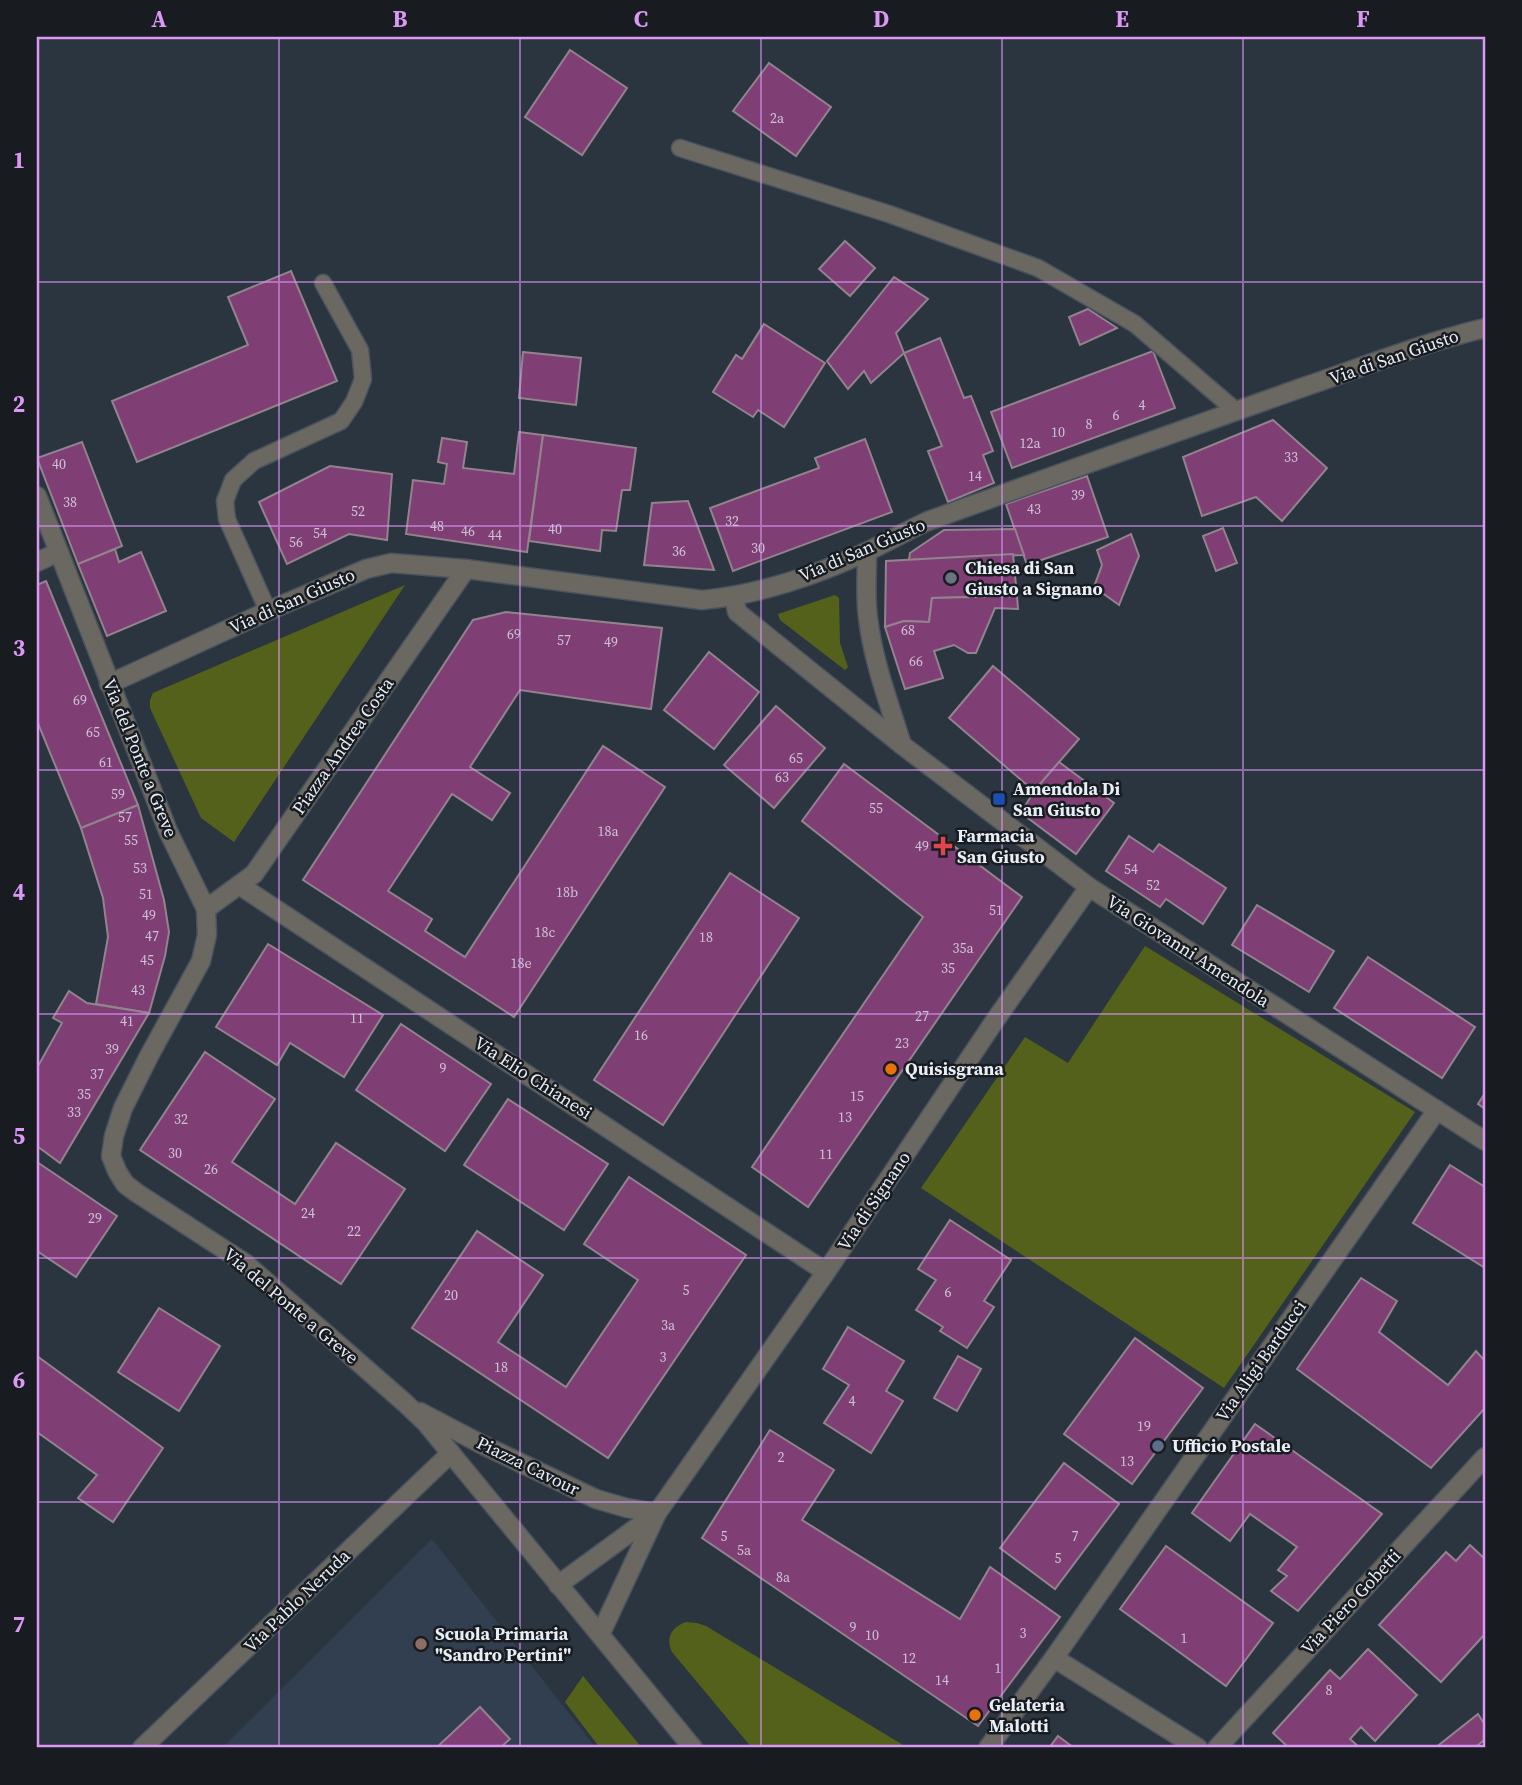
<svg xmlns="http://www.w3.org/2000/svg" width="1522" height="1785" font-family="'Source Serif 4',serif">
<rect width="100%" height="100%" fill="#2b3540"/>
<polygon fill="#313f50" points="432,1539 596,1748 222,1748"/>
<g fill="#54611b">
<polygon points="405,585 234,842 201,818 150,708 150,700 153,693"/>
<polygon points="835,595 839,598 840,643 848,667 845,670 780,620 778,614"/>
<polygon points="1145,946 1415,1112 1224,1388 921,1188 1025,1037 1068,1063"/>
<path d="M686,1622L697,1623L706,1626L908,1748H752L672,1652C665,1637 672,1627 686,1622Z"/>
<polygon points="583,1676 642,1748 600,1748 565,1702"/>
</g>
<g fill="#7f3f74" stroke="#92838e" stroke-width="2">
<polygon points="570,50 627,88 582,155 525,117"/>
<polygon points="769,63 831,107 796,156 733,111"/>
<polygon points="845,241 875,268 850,296 819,269"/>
<polygon points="291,271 337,381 137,462 112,401 248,345 228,297"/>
<polygon points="894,277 928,299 896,333 904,353 871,383 864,371 848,389 827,361"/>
<polygon points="1088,309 1117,328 1080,345 1069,317"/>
<polygon points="764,324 825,363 784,427 758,410 753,417 713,392 736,355 742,359"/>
<polygon points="940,338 964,398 971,396 993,451 983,455 994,483 948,502 928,451 942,446 904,353"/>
<polygon points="1153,351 1175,408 1012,468 991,412"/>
<polygon points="523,352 581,358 576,405 519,398"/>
<polygon points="1273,420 1327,468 1282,521 1256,497 1202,516 1183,457"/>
<polygon points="519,432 543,435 527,552 406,534 413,480 444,484 447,464 438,462 442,438 467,442 463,468 514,474"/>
<polygon points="543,435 636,448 630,490 622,490 616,531 602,530 600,551 529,541"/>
<polygon points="865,439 892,512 733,571 710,508 819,468 815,458"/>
<polygon points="82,442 122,546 78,564 37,458"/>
<polygon points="330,466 392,474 387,540 349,534 287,564 259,502"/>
<polygon points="1087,476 1108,537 1027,565 1006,504"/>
<polygon points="688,501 714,570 644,565 652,503"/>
<polygon points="1223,528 1237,563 1216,571 1203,536"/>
<polygon points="1015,529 1024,555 909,560 910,553 944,530"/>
<polygon points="1131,534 1139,556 1119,605 1094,587 1102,565 1097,550"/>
<polygon points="115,549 119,562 141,552 166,611 107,636 78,564"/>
<polygon points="1013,554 1017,596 932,598 929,622 904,621 885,627 886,561"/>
<polygon points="46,581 138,805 81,828 37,721 37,585"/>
<polygon points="1017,596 1018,609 995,608 976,653 968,653 954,645 934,651 943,678 905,689 885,627 904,621 929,622 932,598"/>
<polygon points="506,612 662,628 651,709 520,690 470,767 510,793 492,820 452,794 388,891 432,919 425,931 465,957 603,746 665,787 514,1017 303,880 473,620"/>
<polygon points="709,652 759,692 714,749 664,710"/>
<polygon points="993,666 1079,739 1034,791 949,718"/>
<polygon points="776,706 825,748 774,808 724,765"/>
<polygon points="1059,762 1114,803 1076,854 1021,813 1034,791"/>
<polygon points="844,764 1022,897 808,1207 752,1167 923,917 802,821"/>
<polygon points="138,805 164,900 169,932 165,956 149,1013 96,1004 108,937 103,898 81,828"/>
<polygon points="1129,836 1153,852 1159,844 1226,888 1203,924 1166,899 1160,907 1106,871"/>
<polygon points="730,873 799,918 663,1125 594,1080"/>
<polygon points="1257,905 1334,951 1309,992 1232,945"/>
<polygon points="268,944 383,1015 344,1077 290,1043 277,1065 216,1027"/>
<polygon points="1368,957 1475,1027 1442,1078 1334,1008"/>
<polygon points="69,991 87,1003 149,1013 60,1163 37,1146 37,1068 62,1023 53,1018"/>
<polygon points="401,1024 491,1084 445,1151 356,1090"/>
<polygon points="205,1052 275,1099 232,1162 295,1204 336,1143 405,1189 341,1284 140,1150"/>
<polygon points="1485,1093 1485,1109 1478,1104"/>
<polygon points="508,1099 608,1164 564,1230 464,1165"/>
<polygon points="37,1162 117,1216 76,1277 37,1251"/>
<polygon points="1450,1165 1485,1187 1485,1268 1413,1223"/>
<polygon points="629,1177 746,1255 608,1458 412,1328 477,1231 543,1275 498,1342 566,1387 638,1280 584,1244"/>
<polygon points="950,1220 1011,1260 984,1301 994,1307 967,1348 940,1331 943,1327 916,1310 936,1280 918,1269"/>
<polygon points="1361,1278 1397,1301 1379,1332 1448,1385 1476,1351 1485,1361 1485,1408 1431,1468 1297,1369"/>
<polygon points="159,1308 220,1346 179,1411 118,1372"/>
<polygon points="848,1327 904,1361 886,1391 903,1401 871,1453 824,1423 849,1385 823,1369"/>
<polygon points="1135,1338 1203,1388 1132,1484 1064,1434"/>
<polygon points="37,1356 163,1448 113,1522 78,1498 97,1475 37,1432"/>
<polygon points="958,1356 981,1369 957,1411 934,1398"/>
<polygon points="1255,1424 1382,1514 1298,1611 1271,1591 1287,1576 1278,1570 1297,1547 1250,1514 1230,1541 1192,1513"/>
<polygon points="770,1430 834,1470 802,1520 960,1619 990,1567 1060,1617 978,1726 702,1538"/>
<polygon points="1064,1463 1119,1504 1055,1589 1000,1548"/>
<polygon points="1470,1545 1485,1559 1485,1634 1441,1682 1379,1625 1446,1552 1456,1561"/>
<polygon points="1166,1546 1273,1623 1226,1686 1120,1609"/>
<polygon points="1368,1649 1417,1695 1375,1741 1361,1727 1350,1739 1360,1748 1289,1748 1273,1733 1330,1670 1340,1679"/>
<polygon points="480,1707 510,1739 500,1748 436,1748"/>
<polygon points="1478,1714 1485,1725 1485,1739 1475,1748 1435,1748"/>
<polygon points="1058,1736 1074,1748 1049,1748"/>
</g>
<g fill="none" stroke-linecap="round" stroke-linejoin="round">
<defs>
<g id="lane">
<polyline points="680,148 889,214 1038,268 1135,324 1236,411"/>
<polyline points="268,611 227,519 225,501 233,480 254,461 341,421 354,402 363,379 360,350 323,283"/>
</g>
<g id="street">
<polyline points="37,496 168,831 206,909 207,935 201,961 149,1056 123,1108 114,1136 111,1156 117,1171 125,1184 137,1193 245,1263 405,1403 426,1423 693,1748"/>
<path d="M867,552C867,574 865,596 868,618C873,661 889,703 902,745"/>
<polyline points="37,562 59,552"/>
<polyline points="734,596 737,612 902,745 1089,887 1485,1141"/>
<path d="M109,684L268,611L366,569L391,563L466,569L702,600C757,595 814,576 864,553C886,543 906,531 928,521C1051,477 1175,432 1298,389C1360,368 1422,343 1485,328"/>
<polyline points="239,885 826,1272"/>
<polyline points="206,909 254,874 466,569"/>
<polyline points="420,1412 481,1444 596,1499 627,1508 657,1513"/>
<polyline points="558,1585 654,1515"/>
<polyline points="600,1635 657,1513 826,1272 996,1019 1089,887"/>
<polyline points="1054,1658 1198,1748"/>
<polyline points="142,1748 451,1453"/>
<polyline points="988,1748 1054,1658 1437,1110"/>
<polyline points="1217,1748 1485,1457"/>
</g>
</defs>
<use href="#lane" stroke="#49535d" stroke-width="19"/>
<use href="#street" stroke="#49535d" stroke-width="21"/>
<use href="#lane" stroke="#6b6862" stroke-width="16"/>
<use href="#street" stroke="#6b6862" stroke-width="18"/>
</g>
<path fill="none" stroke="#db99f5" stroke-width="2" stroke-opacity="0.55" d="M279,37V1748M520,37V1748M761,37V1748M1002,37V1748M1243,37V1748M37,282H1485M37,526H1485M37,770H1485M37,1014H1485M37,1258H1485M37,1502H1485"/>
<circle fill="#6b7280" stroke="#181c21" stroke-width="2.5" cx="951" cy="578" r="7"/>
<rect fill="#1a4fb4" stroke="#181c21" stroke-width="2.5" x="992" y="792" width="14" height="14" rx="3.5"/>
<path fill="#e0444e" stroke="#181c21" stroke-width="2.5" d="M939.5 835.5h7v7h7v7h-7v7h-7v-7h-7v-7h7z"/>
<g fill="#e8710a" stroke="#181c21" stroke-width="2.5">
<circle cx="891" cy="1069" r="7"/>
<circle cx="975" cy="1715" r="7"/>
</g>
<circle fill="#5c6f8a" stroke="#181c21" stroke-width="2.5" cx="1158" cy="1446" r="7"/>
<circle fill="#8d6e63" stroke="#181c21" stroke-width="2.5" cx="421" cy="1644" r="7"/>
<g text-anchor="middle" stroke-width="5" stroke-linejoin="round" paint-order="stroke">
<g font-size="14" fill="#cec2d6">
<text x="777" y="123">2a</text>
<text x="1142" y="410">4</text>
<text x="1116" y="420">6</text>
<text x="1089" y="429">8</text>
<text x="1058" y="437">10</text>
<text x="1030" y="448">12a</text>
<text x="1291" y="462">33</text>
<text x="59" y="469">40</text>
<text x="975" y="481">14</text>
<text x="1078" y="500">39</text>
<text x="70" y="507">38</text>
<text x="1034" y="514">43</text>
<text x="358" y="516">52</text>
<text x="732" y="526">32</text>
<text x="437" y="531">48</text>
<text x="555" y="534">40</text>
<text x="468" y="536">46</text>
<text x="320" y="538">54</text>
<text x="495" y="540">44</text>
<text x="296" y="547">56</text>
<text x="758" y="553">30</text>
<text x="679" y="556">36</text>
<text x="908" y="635">68</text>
<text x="514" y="639">69</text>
<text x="564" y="645">57</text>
<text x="611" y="647">49</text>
<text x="916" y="666">66</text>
<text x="80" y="705">69</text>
<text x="93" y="737">65</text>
<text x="796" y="763">65</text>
<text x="106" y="767">61</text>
<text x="782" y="782">63</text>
<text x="118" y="799">59</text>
<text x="876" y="813">55</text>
<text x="125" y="822">57</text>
<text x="608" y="836">18a</text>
<text x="131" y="845">55</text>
<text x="922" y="851">49</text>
<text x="140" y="873">53</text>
<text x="1131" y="874">54</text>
<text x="1153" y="890">52</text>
<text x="567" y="897">18b</text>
<text x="146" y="899">51</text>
<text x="996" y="915">51</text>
<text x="149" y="920">49</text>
<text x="545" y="937">18c</text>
<text x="152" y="941">47</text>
<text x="706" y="942">18</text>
<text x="963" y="953">35a</text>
<text x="147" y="965">45</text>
<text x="521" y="968">18e</text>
<text x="948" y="973">35</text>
<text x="138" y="995">43</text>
<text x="922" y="1021">27</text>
<text x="357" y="1023">11</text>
<text x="127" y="1026">41</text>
<text x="641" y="1040">16</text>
<text x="902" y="1048">23</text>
<text x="112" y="1054">39</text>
<text x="443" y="1073">9</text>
<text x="97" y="1079">37</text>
<text x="84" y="1099">35</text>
<text x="857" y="1101">15</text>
<text x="74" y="1117">33</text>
<text x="845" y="1122">13</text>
<text x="181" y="1124">32</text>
<text x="175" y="1158">30</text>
<text x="826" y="1159">11</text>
<text x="211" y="1174">26</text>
<text x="308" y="1218">24</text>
<text x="95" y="1223">29</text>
<text x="354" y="1236">22</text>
<text x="686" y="1295">5</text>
<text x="948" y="1297">6</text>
<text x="451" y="1300">20</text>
<text x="668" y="1330">3a</text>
<text x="663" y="1362">3</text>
<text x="501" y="1372">18</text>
<text x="852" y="1406">4</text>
<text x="1144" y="1431">19</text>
<text x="781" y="1462">2</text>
<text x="1127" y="1466">13</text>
<text x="724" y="1541">5</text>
<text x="1075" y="1541">7</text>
<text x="744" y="1555">5a</text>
<text x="1058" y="1563">5</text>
<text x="783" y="1582">8a</text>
<text x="853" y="1632">9</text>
<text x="1023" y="1638">3</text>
<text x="872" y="1640">10</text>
<text x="1184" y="1643">1</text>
<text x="909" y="1663">12</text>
<text x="998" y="1673">1</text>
<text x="942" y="1685">14</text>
<text x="1329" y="1695">8</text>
</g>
<g font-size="18" fill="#e8eef6" stroke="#181c21">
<text transform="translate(1394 357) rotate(-19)" y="6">Via di San Giusto</text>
<text transform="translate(862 550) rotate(-23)" y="6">Via di San Giusto</text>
<text transform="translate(292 601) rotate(-24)" y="6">Via di San Giusto</text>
<text transform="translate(343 746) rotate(-55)" y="6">Piazza Andrea Costa</text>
<text transform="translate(140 758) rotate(68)" y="6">Via del Ponte a Greve</text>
<text transform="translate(1188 951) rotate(33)" y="6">Via Giovanni Amendola</text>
<text transform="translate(533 1078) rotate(33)" y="6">Via Elio Chianesi</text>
<text transform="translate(874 1201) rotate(-56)" y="6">Via di Signano</text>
<text transform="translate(291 1306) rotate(40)" y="6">Via del Ponte a Greve</text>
<text transform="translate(1261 1361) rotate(-55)" y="6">Via Aligi Barducci</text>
<text transform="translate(528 1466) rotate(26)" y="6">Piazza Cavour</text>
<text transform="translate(297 1601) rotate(-44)" y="6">Via Pablo Neruda</text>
<text transform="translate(1351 1602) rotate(-47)" y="6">Via Piero Gobetti</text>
</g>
<g font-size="18" font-weight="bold" fill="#e8eef6" stroke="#181c21" text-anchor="start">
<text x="965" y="574">Chiesa di San<tspan x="965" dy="21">Giusto a Signano</tspan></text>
<text x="1013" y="795">Amendola Di<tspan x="1013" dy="21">San Giusto</tspan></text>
<text x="957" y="842">Farmacia<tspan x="957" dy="21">San Giusto</tspan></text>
<text x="905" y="1075">Quisisgrana</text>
<text x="1172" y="1452">Ufficio Postale</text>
<text x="435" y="1640">Scuola Primaria<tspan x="435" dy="21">"Sandro Pertini"</tspan></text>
<text x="989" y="1711">Gelateria<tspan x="989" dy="21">Malotti</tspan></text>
</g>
</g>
<rect width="1522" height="1785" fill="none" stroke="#181c21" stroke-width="77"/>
<rect x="38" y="38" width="1446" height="1708" fill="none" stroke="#db99f5" stroke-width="2.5"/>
<g font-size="23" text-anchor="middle" font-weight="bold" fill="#db99f5">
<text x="159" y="27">A</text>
<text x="400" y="27">B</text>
<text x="641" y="27">C</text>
<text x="881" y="27">D</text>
<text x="1122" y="27">E</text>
<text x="1363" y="27">F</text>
<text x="19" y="168">1</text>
<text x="19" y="412">2</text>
<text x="19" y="656">3</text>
<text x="19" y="900">4</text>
<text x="19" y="1144">5</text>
<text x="19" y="1388">6</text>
<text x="19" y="1632">7</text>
</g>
</svg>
